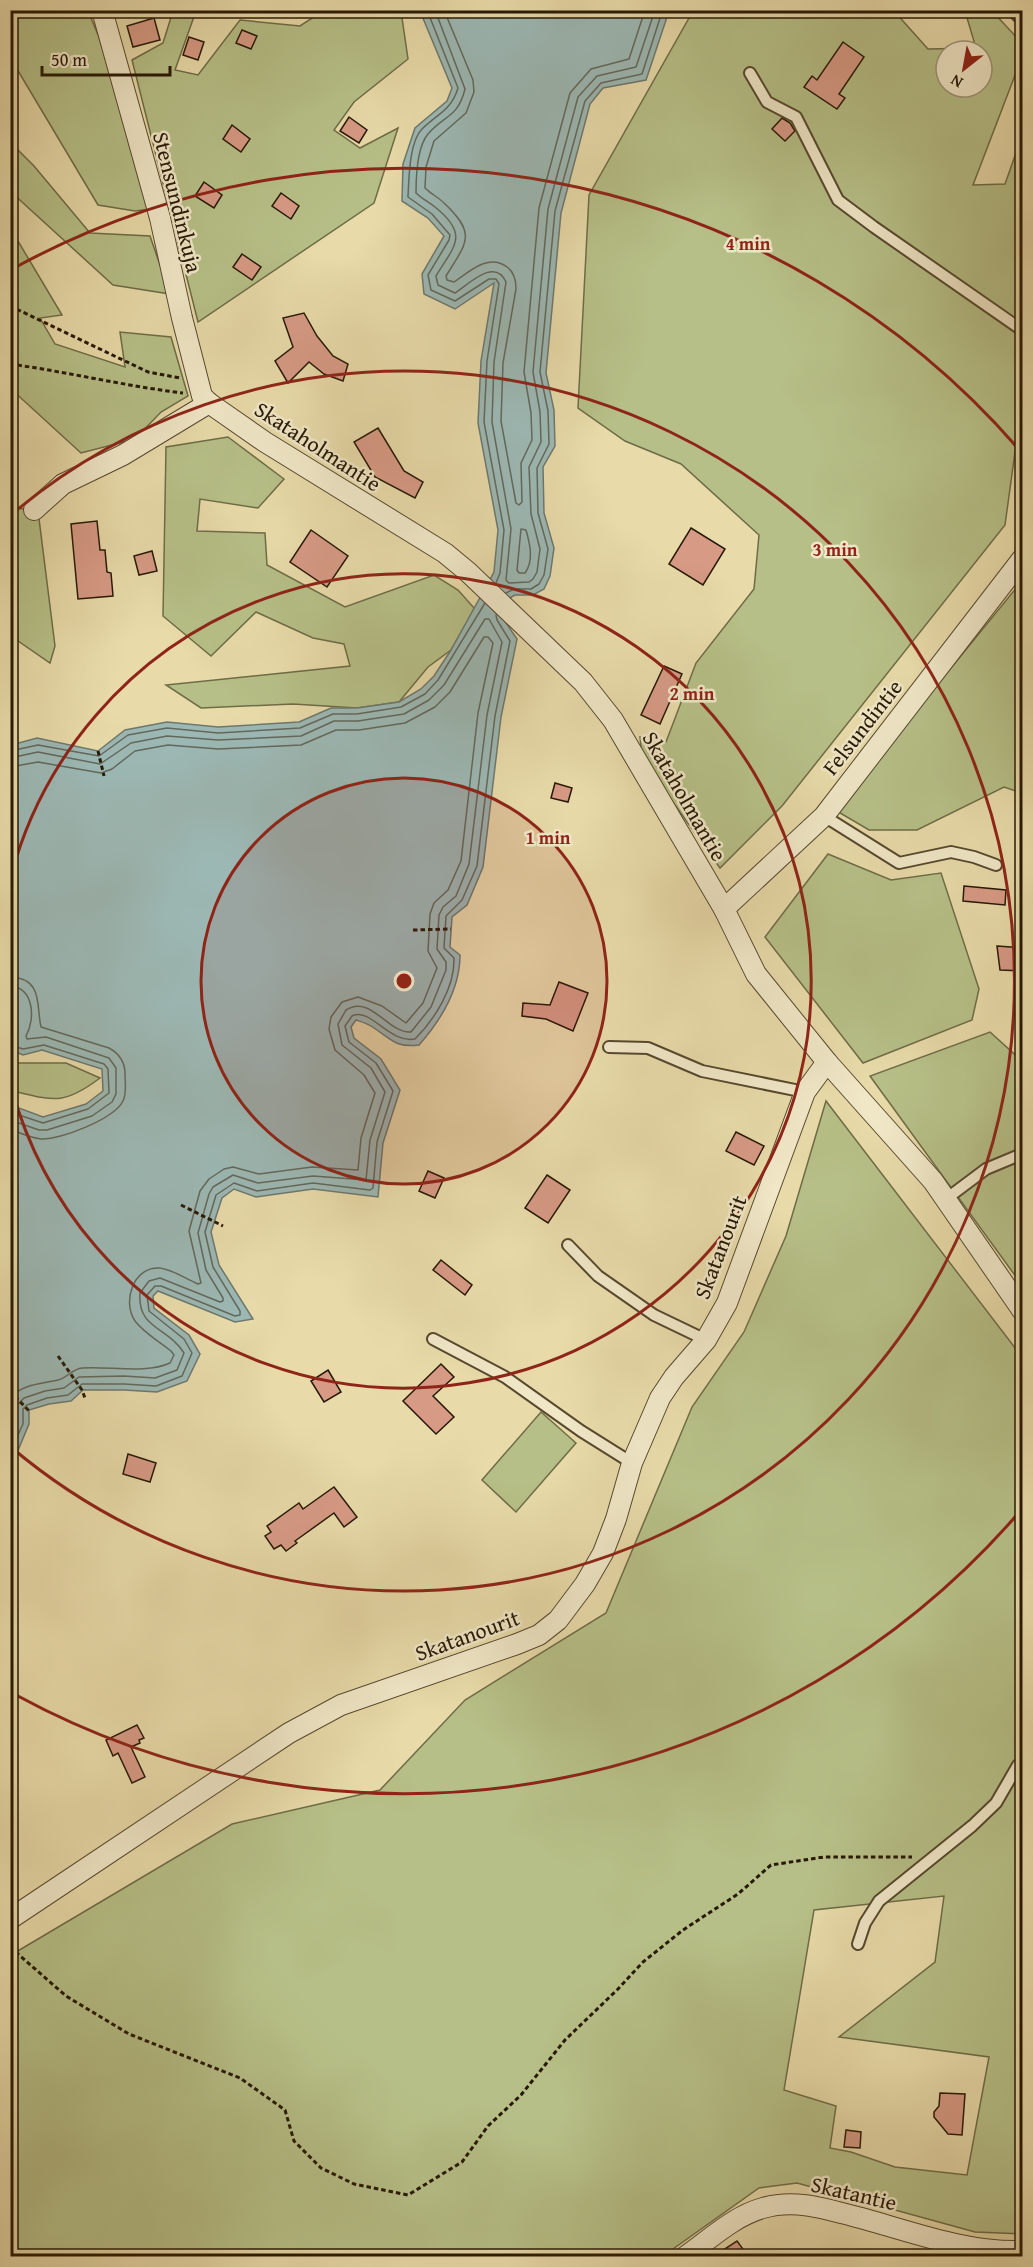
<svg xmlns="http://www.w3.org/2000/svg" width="1033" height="2267" font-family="'Gentium Book Plus',serif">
<rect width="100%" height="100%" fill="#e8daa9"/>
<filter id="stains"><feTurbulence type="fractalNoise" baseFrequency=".00333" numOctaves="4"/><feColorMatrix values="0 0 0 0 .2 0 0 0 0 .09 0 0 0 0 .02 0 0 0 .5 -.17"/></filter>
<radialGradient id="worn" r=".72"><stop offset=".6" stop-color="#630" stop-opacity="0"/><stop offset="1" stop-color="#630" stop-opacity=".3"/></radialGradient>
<g fill="#b6bf87" stroke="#6e6c46" stroke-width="1.5" fill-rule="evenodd">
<polygon points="10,11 88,11 99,37 150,209 135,211 98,205 11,59"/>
<polygon points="173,11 196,11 175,70 198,75 240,20 300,26 323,11 401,11 408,59 354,102 334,130 360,148 398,128 374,203 198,322 132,60 163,43"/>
<path d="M693,11H894L928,49L976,48L965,11H992L1022,43V57L973,185L1005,184L1022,136V401L1005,525L782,806L720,868L642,759L640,737L666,742L696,663L754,589L759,535L681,464L625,441L578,408L589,195ZM946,51H982V87H946Z"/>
<polygon points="10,142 34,166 90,233 150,236 170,294 113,285 11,192"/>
<polygon points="10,231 12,231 62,315 40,318 55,344 125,367 120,332 171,337 188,396 161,412 135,439 81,453 11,389"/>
<polygon points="228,437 284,479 258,508 200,499 197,531 265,533 267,565 345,607 434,575 458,590 475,609 451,650 428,667 399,702 357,708 293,704 201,708 166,685 350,666 344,644 313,638 256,612 211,656 163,616 166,447"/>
<polygon points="10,507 38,511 55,646 50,663 18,641 11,642"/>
<polygon points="1022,581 1022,793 1004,787 917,830 869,830 835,810"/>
<polygon points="828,854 891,880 941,873 979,989 972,1020 863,1063 765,937"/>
<polygon points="990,1032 1022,1061 1022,1285 870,1076"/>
<path d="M10,1063H66L100,1078C64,1105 55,1101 13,1091L11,1087Z"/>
<path d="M826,1101L1022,1357V2234L975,2232L797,2183L759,2188L663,2256H11V1955L232,1824L380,1790L465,1700L606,1613L692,1407L744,1332L786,1236ZM944,1896L935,1962L839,2037L989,2057L967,2175L895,2167L851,2152L830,2148L836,2106L784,2090L814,1910Z"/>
<polygon points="541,1412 576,1443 516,1512 482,1480"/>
</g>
<path fill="#9cb8b4" stroke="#6d786e" stroke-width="1.5" d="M420,11H672L667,17L646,80L603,88L590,104L561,213L546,373L554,410L555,446L543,467L544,513L554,548L550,576L544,589L533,595H515L504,601L502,617L517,639L501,717L483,867L467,905L452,917L450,947L460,955C460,989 441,1020 419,1045C396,1048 392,1040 374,1028C369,1024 362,1022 356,1020L351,1027L354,1038L381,1059L400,1090L383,1143L378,1197L313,1189L256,1197L234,1189L222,1198L211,1232L219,1265L253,1319L235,1322L158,1291L153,1296L154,1308L189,1335L200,1354L187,1381L157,1392L124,1390H83L71,1401L49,1404L29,1410V1424L11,1467V1105L43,1117L86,1104L103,1091L102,1069L42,1050L23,1055L11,1050V1035L17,1023V1005L10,996L11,745L37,738L98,751L125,730L167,722L218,727L299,722L331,708H357L399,702L421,689L434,676L451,650L494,572L498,530L478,423L481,361L494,283L455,309L424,294L422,274L444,236L428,218L402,201L403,164L415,128L447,101L452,88Z"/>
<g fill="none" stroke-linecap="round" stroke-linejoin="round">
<g stroke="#62685c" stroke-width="1.5">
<path d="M427,10L458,88C451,111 437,114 422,129C409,142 409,179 408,197L432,214L450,235L449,240L428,275L431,290L455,301L489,279H496L499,284L487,361L484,422L504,530L500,573L496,583"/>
<path d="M435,10L465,89C458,118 444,115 428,134C417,147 416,177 416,193C422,199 429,202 435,207C470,235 454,246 436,276L438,285L455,293C469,284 495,257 506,282L494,362L492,422L511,529L506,580L509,583L529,582L533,579L537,572L540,549L531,514L529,467L541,442L540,412L533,372L548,209L578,97L597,76L636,67L655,10"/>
<path d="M444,10L473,80L474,92L466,113L434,141L426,167L425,188C431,194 438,197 444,203C477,234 467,242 446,276L447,280L454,282C469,272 488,253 507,267C514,272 516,280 516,289L503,363L501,421L516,503L519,505L522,502L521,463L532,440L531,413L524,372L539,208L570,93L591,69L629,59L645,10"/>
<path d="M521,529L526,530C530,544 534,561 525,573H519L517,570Z"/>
<polyline points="506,593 514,589 531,589 539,584 544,575 548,549 538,513 537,468 549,444 548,411 540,372 555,211 585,101 601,83 642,74 661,15 665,10"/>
<polyline points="10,751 38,745 99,756 128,735 167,728 218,733 300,728 333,714 357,714 401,707 425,694 438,680 485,603"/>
<path d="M10,758L38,752L100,764L131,743L167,736L218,740L301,736L334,721H358L404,714L429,700L444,685L485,619H489L502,642L487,715L469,864L456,896L443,907L439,915L437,949L446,962V970L431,1007L411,1032C388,1034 371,994 346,1010L338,1024L342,1045L371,1068L385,1092L370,1140L366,1180L313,1176L258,1183L233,1175L213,1187L209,1194L198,1233L206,1270L223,1298V1301L220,1302L160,1278L149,1281L140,1293C137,1329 168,1327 184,1353L177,1370L155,1378L124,1376L79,1377L64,1388L45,1391L24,1398L17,1405L15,1422L10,1433"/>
<path d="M10,767L38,762L101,773L112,769L135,751L168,745L218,749L301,745L336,730H359L405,723L435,707L450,692L484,637H488L493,643L478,713L461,861L448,890L434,903L430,914L428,951L437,968L423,1003L406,1023L382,1006L358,997L342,1002L331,1017L329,1029L335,1050L364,1075L375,1093L361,1138L358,1170L312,1167L259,1174L233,1167L224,1169L209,1179L200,1191L189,1231L201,1283L198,1284C186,1279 172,1269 159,1268C133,1267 122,1302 135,1321C144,1333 160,1342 171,1351L174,1355L170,1363C146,1374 110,1366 82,1368C72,1369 67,1378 58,1380C41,1384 22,1384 10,1398"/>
<path d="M10,977C44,978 36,1007 41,1027L109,1048C120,1054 125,1062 125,1074C125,1083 127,1093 123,1101C114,1119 60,1140 41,1139C31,1138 20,1133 10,1129"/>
<path d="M10,986C35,988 35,1020 26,1036L27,1039L46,1037L109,1058L116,1068V1094L112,1102L92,1116L47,1130H39L10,1120"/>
<polyline points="10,1045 23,1049 44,1045 104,1064 108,1069 109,1093 88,1109 43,1123 10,1112"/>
<path d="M10,1452L23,1424V1409L27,1405L47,1398L68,1395L82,1384H124L156,1386L182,1376L192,1353L184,1339L149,1311L147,1295L155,1286H161L235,1316L240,1315V1311L213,1267L205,1232L216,1195L234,1183L257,1191L313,1183L370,1190L373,1188L377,1142L393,1091L376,1063L349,1042L345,1026L352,1016C371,1007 389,1044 415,1039C435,1019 455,987 454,958L444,948L446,916L462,900L477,866L495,716L510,641L497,620L496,615"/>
</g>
</g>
<g fill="#d79a85" stroke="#271905" stroke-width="1.5">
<polygon points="154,18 160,40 133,47 127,26"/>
<polygon points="242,30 257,36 251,49 236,43"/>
<polygon points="189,37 204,42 198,60 183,55"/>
<polygon points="843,42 864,57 839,94 845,98 837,109 804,87 812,76 817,80"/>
<polygon points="349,117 367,130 359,143 340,131"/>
<polygon points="782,118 790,123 795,131 785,141 772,129"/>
<polygon points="232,125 250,139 241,152 223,139"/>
<polygon points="204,182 222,195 214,208 195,196"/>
<polygon points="281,193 299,206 291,219 272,206"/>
<polygon points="242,254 261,267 252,280 233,267"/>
<polygon points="304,313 317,336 333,356 348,364 343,381 324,374 309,362 288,383 275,361 293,347 283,318"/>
<polygon points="378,428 404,471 423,482 415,498 375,477 354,442"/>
<polygon points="97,521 100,550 105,550 107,572 111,573 113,596 78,599 71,524"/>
<polygon points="691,528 725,549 703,585 669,564"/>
<polygon points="311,530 348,556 327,587 290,562"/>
<polygon points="152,551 157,571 139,575 134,556"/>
<polygon points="664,666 682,674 660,724 641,715"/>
<polygon points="555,783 572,788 568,802 551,798"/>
<polygon points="964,886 1006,890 1005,905 963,901"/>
<polygon points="997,946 1023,948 1023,971 1000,970"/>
<polygon points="559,982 588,993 573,1031 546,1019 522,1016 523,1003 550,1005"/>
<polygon points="736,1132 764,1146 754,1165 726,1151"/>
<polygon points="428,1171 444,1178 435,1198 419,1191"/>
<polygon points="547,1175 570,1190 548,1223 525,1208"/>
<polygon points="441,1260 472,1285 465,1295 433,1270"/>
<polygon points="441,1364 454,1377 433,1396 454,1417 436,1434 403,1401"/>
<polygon points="328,1370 341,1392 324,1402 311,1381"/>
<polygon points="128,1454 156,1463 150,1482 123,1474"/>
<polygon points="334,1487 357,1517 344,1527 334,1513 295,1541 297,1543 286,1551 281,1545 274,1549 265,1536 271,1532 267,1526 299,1503 303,1509"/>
<polygon points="137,1725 144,1738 139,1740 140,1743 131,1747 145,1777 132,1783 118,1753 113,1756 106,1740"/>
<polygon points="940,2093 965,2094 962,2135 948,2134 934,2117 934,2112 939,2106"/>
<polygon points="846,2130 861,2132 860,2148 844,2147"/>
<polygon points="737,2241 748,2256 714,2256"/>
</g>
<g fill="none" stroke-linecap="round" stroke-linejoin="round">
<defs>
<g id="lane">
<polyline points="1012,10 1022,20"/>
<polyline points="750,73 767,102 796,117 838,200 874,227 1022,330"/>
<polyline points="824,816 899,863 951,852 974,857 996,865"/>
<polyline points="609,1047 648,1048 702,1071 805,1092"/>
<polyline points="946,1199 986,1169 1022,1154"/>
<polyline points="568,1245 598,1276 654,1315 706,1340"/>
<polyline points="433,1339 505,1377 581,1431 632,1463"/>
<polyline points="858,1944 865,1923 879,1901 972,1826 996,1803 1018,1765 1022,1762"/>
</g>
<g id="street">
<polyline points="102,10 160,218 182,318 202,396 209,403 265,442 445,553 468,572 583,682 613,720 724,909 756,974 827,1062 933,1181 1022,1310"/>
<polyline points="34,510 63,484 123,455 209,403"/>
<polyline points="724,909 824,816 1022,559"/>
<polyline points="10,1919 289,1733 341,1705 517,1644 539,1635 558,1620 585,1584 603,1553 616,1519 632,1463 660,1398 674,1377 706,1340 727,1303 805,1092 827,1062"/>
<path d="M686,2256C710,2239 734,2216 763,2208C794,2199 823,2208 853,2216C908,2230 964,2253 1022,2251"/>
</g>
</defs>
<use href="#lane" stroke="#57492e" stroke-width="14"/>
<use href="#street" stroke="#57492e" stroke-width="22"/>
<g stroke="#271905" stroke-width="3" stroke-dasharray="4.5 3" stroke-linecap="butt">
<polyline points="10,306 148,372 180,378"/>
<path d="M10,364C68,372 125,386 183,393"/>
<polyline points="98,751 104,776"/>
<polyline points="413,930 451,929"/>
<polyline points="181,1205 223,1226"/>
<polyline points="58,1356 82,1390 85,1398"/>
<polyline points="10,1391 29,1411"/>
<polyline points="10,1947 66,1996 129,2034 240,2078 285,2110 294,2141 321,2168 354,2184 408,2195 462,2162 488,2126 521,2095 565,2040 618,1989 643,1962 683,1930 738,1894 771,1865 824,1857 912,1857"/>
</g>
<use href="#lane" stroke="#f0e7c7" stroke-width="10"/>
<use href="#street" stroke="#f0e7c7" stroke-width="20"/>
</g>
<circle cx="404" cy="981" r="203" fill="#8f2418" fill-opacity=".12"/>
<g fill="none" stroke="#8f2418" stroke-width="3">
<circle cx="404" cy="981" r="203"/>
<path d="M11 876A407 407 0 1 1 11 1086"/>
<path d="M12 514A610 610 0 1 1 12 1448"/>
<path d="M1022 1509A813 813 0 0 1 16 1695M16 267A813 813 0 0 1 1022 453"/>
</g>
<g text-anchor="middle" stroke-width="5" stroke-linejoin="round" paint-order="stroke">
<g font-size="22" fill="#271905" stroke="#f0e7c7">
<text transform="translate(178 202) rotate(76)" y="8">Stensundinkuja</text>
<text transform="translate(318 446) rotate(33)" y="8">Skataholmantie</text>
<text transform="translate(862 727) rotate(-52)" y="8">Felsundintie</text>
<text transform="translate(685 796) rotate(60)" y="8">Skataholmantie</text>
<text transform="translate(720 1247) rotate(-69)" y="8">Skatanourit</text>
<text transform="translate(467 1635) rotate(-20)" y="8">Skatanourit</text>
<text transform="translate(854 2193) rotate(13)" y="8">Skatantie</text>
</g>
</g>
<circle cx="404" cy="981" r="9" fill="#8f2418" stroke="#f0e7c7" stroke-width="3"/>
<g font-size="18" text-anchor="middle" font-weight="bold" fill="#8f2418" stroke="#f0e7c7" stroke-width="5" stroke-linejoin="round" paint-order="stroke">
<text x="748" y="250">4 min</text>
<text x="835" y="556">3 min</text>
<text x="692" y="700">2 min</text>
<text x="548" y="844">1 min</text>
</g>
<rect width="1033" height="2267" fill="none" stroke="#e8daa9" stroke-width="36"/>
<rect x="12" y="12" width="1009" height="2243" fill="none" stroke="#271905" stroke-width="3"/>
<rect x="18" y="18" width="997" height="2231" fill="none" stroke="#271905" stroke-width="1.5"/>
<g transform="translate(964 69) rotate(211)"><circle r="28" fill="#f0e7c7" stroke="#a09579" stroke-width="1.5"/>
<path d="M0-4.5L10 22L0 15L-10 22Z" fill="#8f2418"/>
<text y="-9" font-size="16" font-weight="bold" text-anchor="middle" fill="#271905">N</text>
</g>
<path d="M42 66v9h128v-9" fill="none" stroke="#271905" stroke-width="3"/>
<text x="51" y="66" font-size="18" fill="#271905" stroke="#f0e7c7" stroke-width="4.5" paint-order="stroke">50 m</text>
<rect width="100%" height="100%" filter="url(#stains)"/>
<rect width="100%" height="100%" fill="url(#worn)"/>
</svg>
